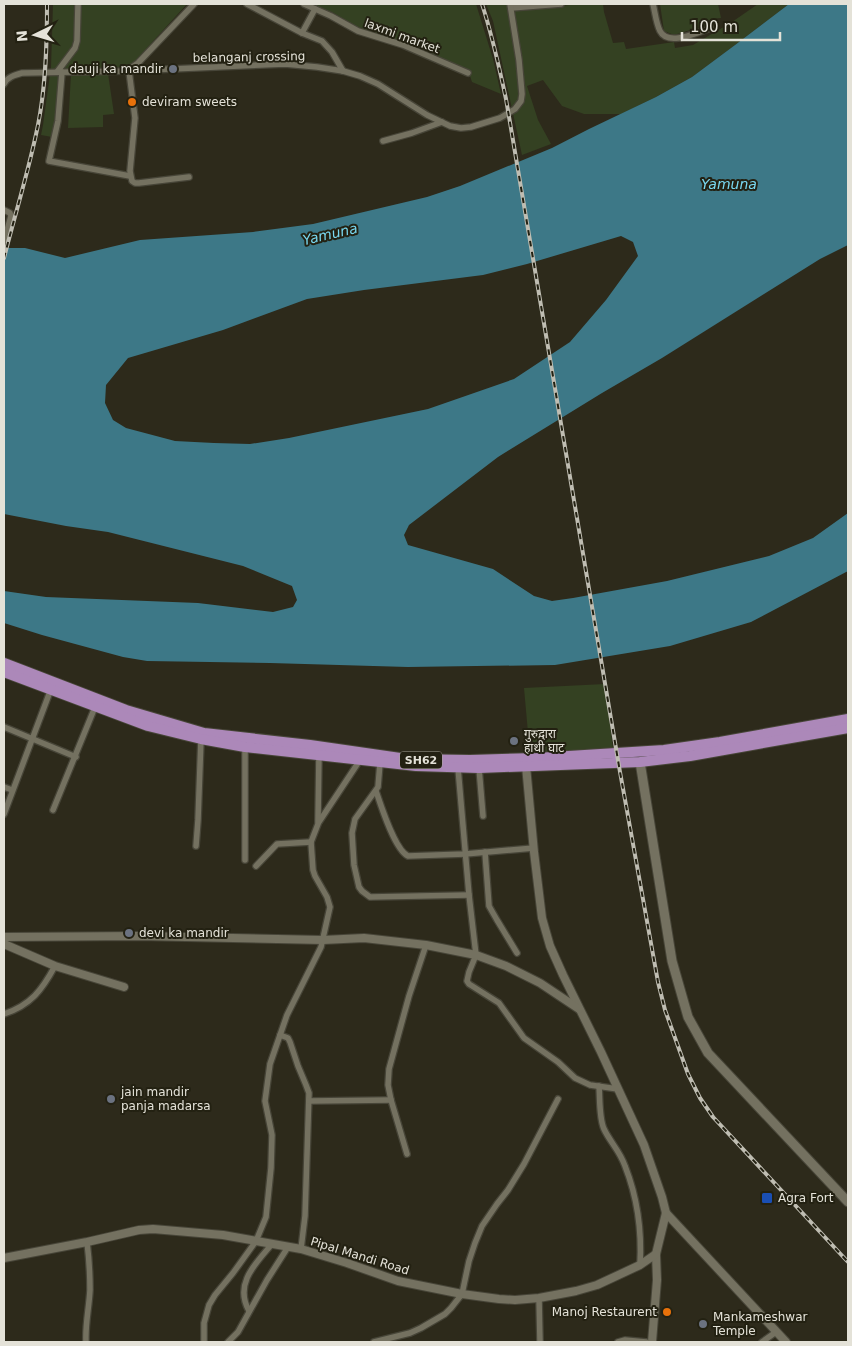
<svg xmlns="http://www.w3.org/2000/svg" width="852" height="1346" font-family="'DejaVu Sans','Noto Sans Devanagari',sans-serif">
<rect width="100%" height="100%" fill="#2d2a1b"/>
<g fill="#344122">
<polygon points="53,4 187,4 135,61 125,68 107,67 114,114 103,115 103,127 68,128 71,74 60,74 57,120 52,137 41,135 43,125 51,67"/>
<polygon points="312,4 476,4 493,59 501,94 472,82 468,70 360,29 332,12"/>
<polygon points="486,4 551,4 552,7 578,4 603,4 604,12 613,43 624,42 626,49 674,42 675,48 693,45 732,22 758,4 789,4 735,45 692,77 656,97 621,114 584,114 562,106 543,80 527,86 538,120 551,144 522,155 493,21"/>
<polygon points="660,4 718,4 721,18 710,19 710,24 674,35 664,31"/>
<polygon points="605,684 613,749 530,755 524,688"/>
</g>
<path fill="#3d7887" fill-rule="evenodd" d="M789,4H848V245L820,259L662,358L602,393L498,457L409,525L404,535L408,545L493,569L534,596L552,601L573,598L667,581L769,556L813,538L848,513V571L751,622L670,646L555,665L408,667L270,663L147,661L123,657L42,635L4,623V591L46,597L198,603L273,612L293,607L297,600L292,586L243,566L108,532L66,526L4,514V248H25L65,258L140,240L253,232L313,224L427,197L460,186L552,148L589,129L656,97L692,77L735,45ZM621,236L633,242L638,256L606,300L570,342L514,379L428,409L289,438L250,444L214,443L175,441L126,428L113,420L105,403L106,385L128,358L223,330L307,299L364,290L483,275L527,264Z"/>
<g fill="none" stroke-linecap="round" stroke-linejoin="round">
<defs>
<g id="minor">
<polyline points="247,4 302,33 322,41 332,52 343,71"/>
<polyline points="304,4 331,16 358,31 403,45 468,73"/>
<path d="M653,4C655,12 656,23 660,31C668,47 698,32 711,28"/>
<polyline points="511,8 561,4"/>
<polyline points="302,33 315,9"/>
<polyline points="128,70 138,63 194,4"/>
<polyline points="129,71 135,118 130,171 132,181 135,183 139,183 189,177"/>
<polyline points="57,72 75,48 77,41 78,4"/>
<polyline points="62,72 58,121 49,161 130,176"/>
<path d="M4,84C7,77 15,75 22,73L126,71L285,64L317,67L343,71L360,76L378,84L427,115L450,126L461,128L471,127L500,118L515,109L521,101L522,94L519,60L510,4"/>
<polyline points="383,141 412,133 442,122"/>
<polyline points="4,210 10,213 11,216 4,241"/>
<polyline points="4,727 76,757"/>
<polyline points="245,747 245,860"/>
<polyline points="380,763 378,787 355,819 352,833 354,865 359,887 362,891 370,897 469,895"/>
<polyline points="458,768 469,895 476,955 469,972 467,981 469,984 499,1003 524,1038 558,1062 575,1078 590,1085 618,1089"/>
<polyline points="479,768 483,816"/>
<polyline points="4,787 12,790"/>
<path d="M376,791C381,806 395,850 408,856L465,854L534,848"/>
<polyline points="53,810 95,707"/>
<polyline points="4,814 51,689"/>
<polyline points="319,822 360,760"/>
<polyline points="196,846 198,820 201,739"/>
<polyline points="485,852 489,906 497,920 517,953"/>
<polyline points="256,866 277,844 311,842"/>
<path d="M4,1014C31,1005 42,990 55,966"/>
<polyline points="280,1035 288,1038 290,1042 298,1066 306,1085 309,1093 305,1216 301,1249"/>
<path d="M599,1086C600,1099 599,1118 604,1129C610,1142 620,1151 625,1166C638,1199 642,1230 640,1265"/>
<polyline points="309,1101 391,1100"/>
<polyline points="407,1154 391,1100 388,1085 389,1069 409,996 426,945"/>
<polyline points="539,1298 540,1342"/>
<path d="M249,1311C234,1284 255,1264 272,1244"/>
<path d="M86,1342C85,1325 89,1308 90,1290C90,1274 89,1258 87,1242"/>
<polyline points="204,1342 204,1323 209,1305 215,1295 233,1273 256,1241 266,1217 271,1168 272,1135 265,1101 270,1064 287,1015 321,947 330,907 327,897 315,876 313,870 311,842 318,824 318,819 319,754"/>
<polyline points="228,1342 238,1332 267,1280 288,1247"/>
<polyline points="374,1342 410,1333 421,1328 445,1314 451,1308 462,1294 469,1261 475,1243 482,1226 497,1204 508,1190 524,1164 558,1099"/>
<polyline points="618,1342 625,1340 646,1342"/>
<polyline points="762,1342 776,1332"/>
</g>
<g id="tertiary">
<polyline points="526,766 534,852 542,918 550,946 563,975 601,1052 644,1145 662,1197 666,1213 656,1254 657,1280 652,1342"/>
<polyline points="4,937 139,936 323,940 364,938 426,945 476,955 506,966 540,983 579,1009"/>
<polyline points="4,944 55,966 124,987"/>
<polyline points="666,1213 786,1342"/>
<polyline points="4,1258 87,1242 139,1230 153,1229 223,1235 301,1249 347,1263 398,1281 462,1294 499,1299 515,1300 539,1298 576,1291 597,1285 640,1265 656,1254"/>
</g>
<polyline id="secondary" points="640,762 672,961 688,1017 708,1053 848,1202"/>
<g id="primary">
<polyline points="4,663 126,710 204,733 310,745 407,759 470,760 537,758 664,750 720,742 848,719"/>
<polyline points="4,672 148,726 201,739 245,747 416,766 479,768 640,762 690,756 848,728"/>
</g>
</defs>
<use href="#minor" stroke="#474538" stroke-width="8"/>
<use href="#tertiary" stroke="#474538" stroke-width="10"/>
<use href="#secondary" stroke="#474538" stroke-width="11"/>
<use href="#primary" stroke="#474538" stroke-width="12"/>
<use href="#minor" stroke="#747160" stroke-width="5.5"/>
<use href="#tertiary" stroke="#747160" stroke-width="8"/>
<use href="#secondary" stroke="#747160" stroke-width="9"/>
<use href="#primary" stroke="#ac88b9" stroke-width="10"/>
<defs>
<g id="rail">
<path d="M482,4C492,35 499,66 506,99L620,772L658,982L665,1010L688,1074L700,1098L713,1117L848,1262"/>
<path d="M4,258C15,214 29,170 38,125C46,85 47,44 47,4"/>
</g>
</defs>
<use href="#rail" stroke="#bfbdb2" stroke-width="4"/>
<use href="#rail" stroke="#232112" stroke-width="2" stroke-dasharray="5.5" stroke-linecap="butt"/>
</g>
<g fill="#6b7280" stroke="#232112" stroke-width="2">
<circle cx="173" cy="69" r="5"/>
<circle cx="514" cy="741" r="5"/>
<circle cx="129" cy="933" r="5"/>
<circle cx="111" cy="1099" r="5"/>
<circle cx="703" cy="1324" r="5"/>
</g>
<g fill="#e8710a" stroke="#232112" stroke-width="2">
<circle cx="132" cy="102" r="5"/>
<circle cx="667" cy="1312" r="5"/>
</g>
<rect fill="#1a4fb4" stroke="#232112" stroke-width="2" x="761" y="1192" width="12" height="12" rx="2.5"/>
<g text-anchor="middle" stroke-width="4" stroke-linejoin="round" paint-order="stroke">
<rect fill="#232112" stroke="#aaa89d" stroke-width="1" x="400" y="751.5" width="42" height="17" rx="4"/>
<g font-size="11" font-weight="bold" fill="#e4e2d8">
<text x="421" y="764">SH62</text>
</g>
<g font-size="12" fill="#e4e2d8" stroke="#232112">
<text transform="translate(402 36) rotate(20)" y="4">laxmi market</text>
<text transform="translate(249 57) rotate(-1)" y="4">belanganj crossing</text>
<text transform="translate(360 1256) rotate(17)" y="4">Pipal Mandi Road</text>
</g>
<g font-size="12" fill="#e4e2d8" stroke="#232112" text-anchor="start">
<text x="163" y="73" text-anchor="end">dauji ka mandir</text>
<text x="142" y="106">deviram sweets</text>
<text x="524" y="738">गुरुद्वारा<tspan x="524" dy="14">हाथी घाट</tspan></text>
<text x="139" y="937">devi ka mandir</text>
<text x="121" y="1096">jain mandir<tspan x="121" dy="14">panja madarsa</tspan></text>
<text x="778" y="1202">Agra Fort</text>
<text x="657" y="1316" text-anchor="end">Manoj Restaurent</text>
<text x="713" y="1321">Mankameshwar<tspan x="713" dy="14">Temple</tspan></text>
</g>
<g font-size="14" font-style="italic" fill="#79d8f0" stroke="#232112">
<text x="729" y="189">Yamuna</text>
<text transform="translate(330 234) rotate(-13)" y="5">Yamuna</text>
</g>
</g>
<rect width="852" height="1346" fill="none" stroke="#e4e2d8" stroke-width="10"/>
<g transform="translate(35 35) rotate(265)" stroke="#232112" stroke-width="4" paint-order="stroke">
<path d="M0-4L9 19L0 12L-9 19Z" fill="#e4e2d8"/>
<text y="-8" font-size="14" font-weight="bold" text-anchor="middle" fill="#e4e2d8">N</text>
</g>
<path d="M682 32v8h98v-8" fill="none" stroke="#e4e2d8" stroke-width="2.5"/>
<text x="690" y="32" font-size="15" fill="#e4e2d8" stroke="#232112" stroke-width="4" paint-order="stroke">100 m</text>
</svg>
